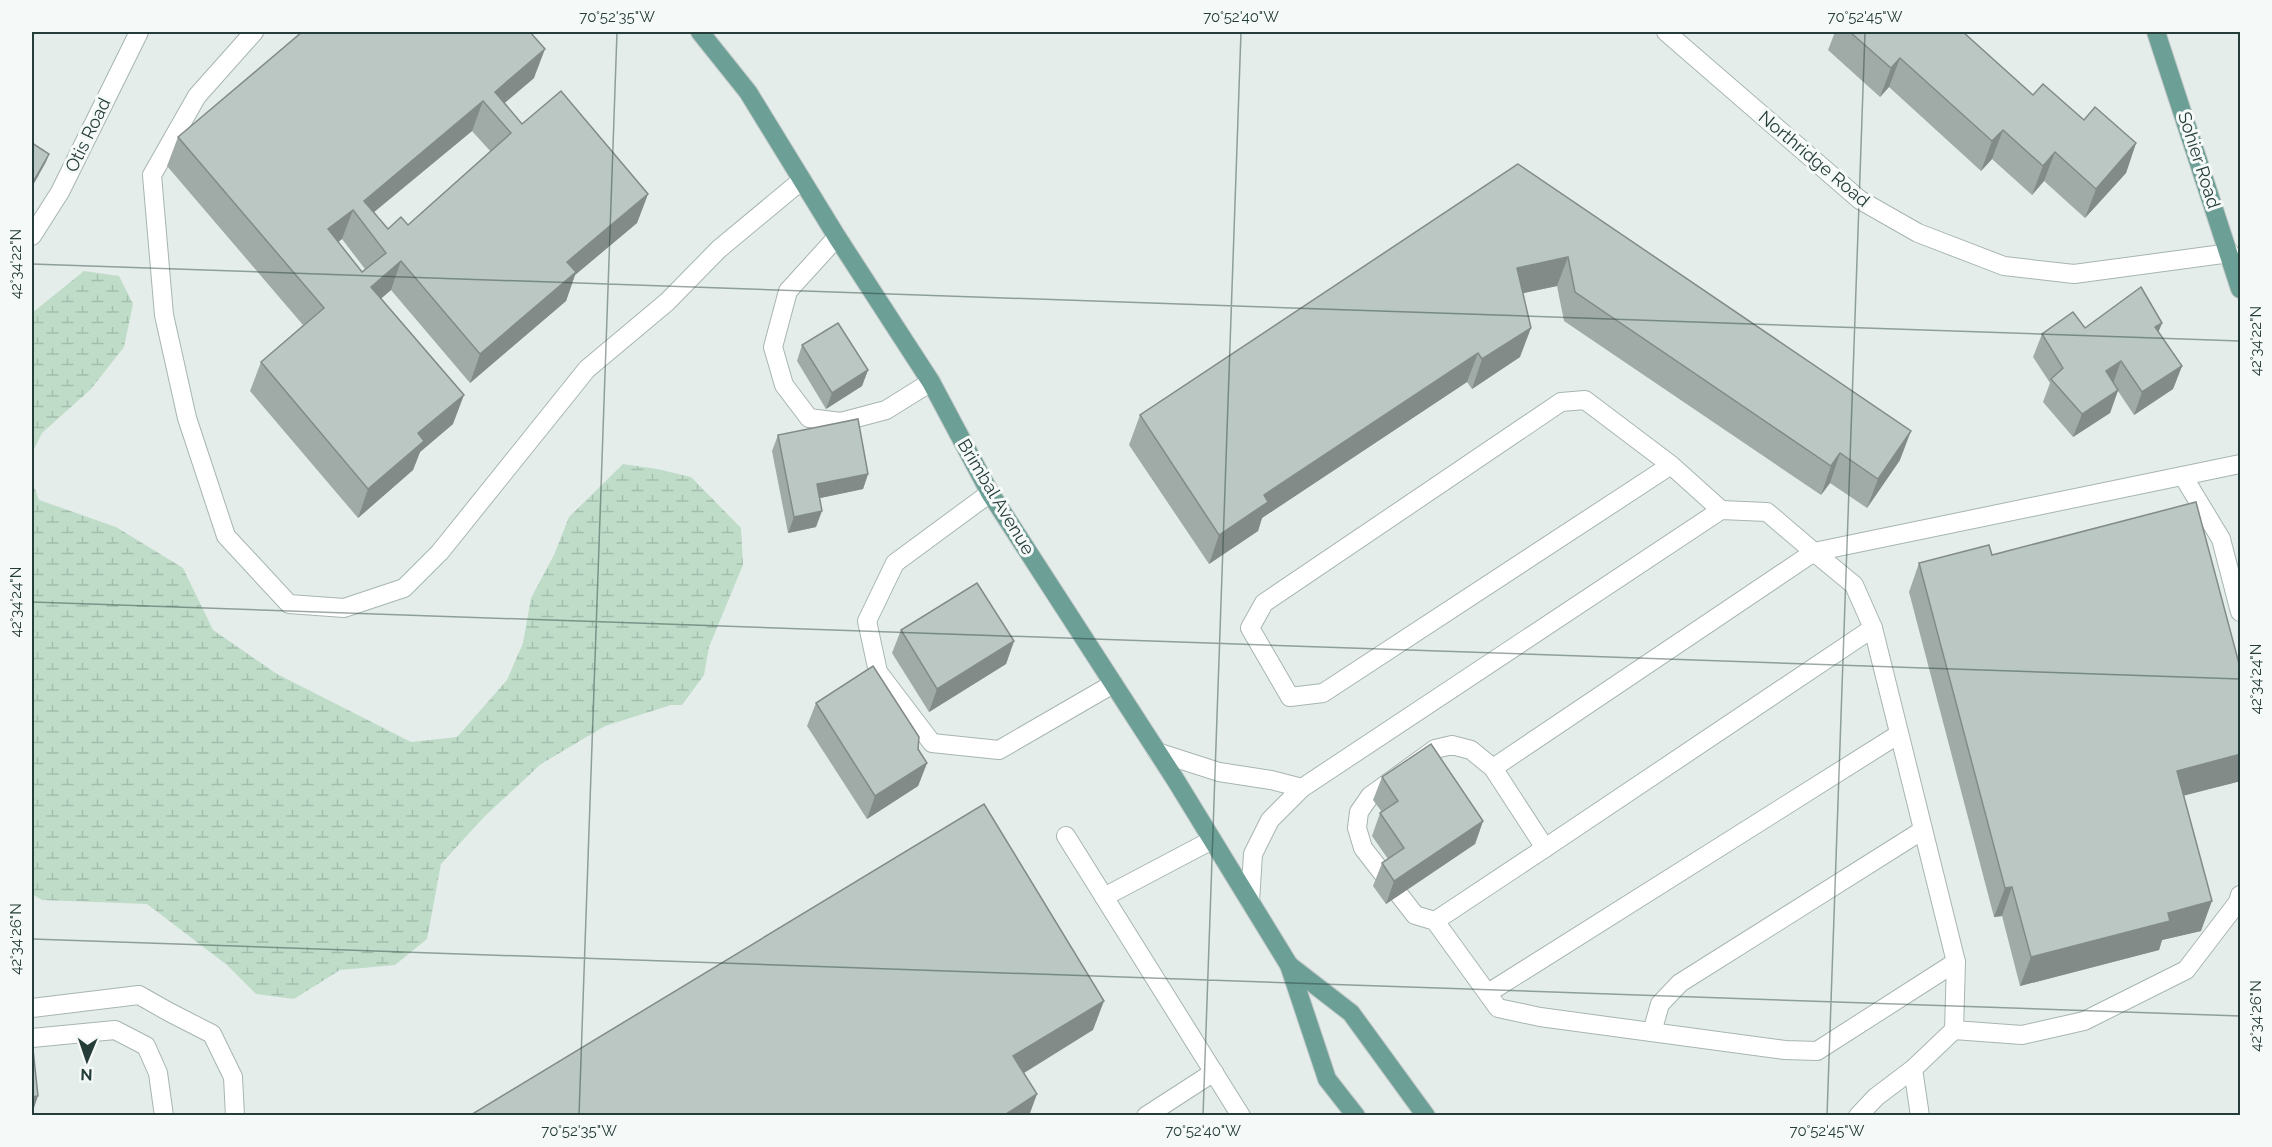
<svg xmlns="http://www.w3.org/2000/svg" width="2272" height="1147" font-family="Raleway,sans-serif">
<defs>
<pattern id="wetland-marsh" width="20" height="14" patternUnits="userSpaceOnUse" patternTransform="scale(1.5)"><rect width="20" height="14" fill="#bfdcc9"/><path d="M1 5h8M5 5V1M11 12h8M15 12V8" fill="none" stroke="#a4bead"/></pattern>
</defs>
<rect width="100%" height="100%" fill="#e4edea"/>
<g fill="url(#wetland-marsh)">
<polygon points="84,271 119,276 133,304 124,347 91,389 42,433 32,453 32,313"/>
<polygon points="623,464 657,469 691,477 741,528 743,565 709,647 704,675 682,705 671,705 605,726 541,764 484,817 441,864 427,939 395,965 340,970 294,999 256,994 227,965 147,904 42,900 32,894 32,481 39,500 116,527 183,568 213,630 277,674 411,742 457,737 507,680 523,643 531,598 554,555 569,517"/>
</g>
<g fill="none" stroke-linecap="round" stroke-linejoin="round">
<defs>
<g id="minor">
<polyline points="254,32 197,96 152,175 164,315 187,418 226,536 289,604 344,608 404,588 440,552 587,369 667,302 719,249 802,180"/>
<polyline points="1666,32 1860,200 1918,233 2004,266 2074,274 2230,253"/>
<polyline points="32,236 60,192 139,32"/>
<polyline points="837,237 788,291 773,347 784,385 809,418 841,422 886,410 931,382"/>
<polyline points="1671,465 1323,693 1290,697 1250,628 1264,603 1561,402 1585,400 1671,465 1721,510"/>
<polyline points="2183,476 2221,539 2240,612"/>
<polyline points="990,493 895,563 867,621 878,672 932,743 999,750 1113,684"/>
<polyline points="1157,752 1219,772 1271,780 1302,788"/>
<polyline points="1493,768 1814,552 1854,585 1873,628 1956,962 1954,1030 1913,1069 1876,1097 1858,1116"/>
<polyline points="1066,836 1241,1116"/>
<polyline points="1545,848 1873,628"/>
<polyline points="1104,897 1212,840"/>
<polyline points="1250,902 1253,854 1270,820 1302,788 1721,510 1767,512 1814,552 2240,464"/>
<polyline points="1435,921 1415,915 1363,848 1357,828 1359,812 1370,796 1435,749 1452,745 1471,750 1493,768 1545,848 1435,921 1498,1008 1540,1017 1785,1050 1817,1051 1956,962"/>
<polyline points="1488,993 1899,734"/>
<polyline points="32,1008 139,995 169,1012 212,1034 233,1077 235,1116"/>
<polyline points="1954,1030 2022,1035 2084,1021 2186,970 2238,902 2240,895"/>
<polyline points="1652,1032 1660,1004 1680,983 1923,830"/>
<polyline points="32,1038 115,1030 146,1046 158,1073 164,1116"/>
<polyline points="1913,1069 1920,1116"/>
<polyline points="1146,1116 1214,1072"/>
</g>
<g id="major">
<polyline points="700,32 748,92 837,237 931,382 990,493 1175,779 1289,965 1327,1079 1356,1116"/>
<polyline points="2156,32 2240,289"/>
<polyline points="1289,965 1351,1013 1426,1116"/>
</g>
</defs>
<use href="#minor" stroke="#a7b5b1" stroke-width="20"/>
<use href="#major" stroke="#c2c9c8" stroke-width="20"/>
<use href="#minor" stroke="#fff" stroke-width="18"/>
<use href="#major" stroke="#6c9f96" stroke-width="18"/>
</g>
<g fill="#a0aba8" fill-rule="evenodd">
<path d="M299,32H530L534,78L504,103L522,124L648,194L637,223L575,275L566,301L470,383L391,290L381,298L453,424L420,452L413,470L358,518L250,391L261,362L303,325L167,166L178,137L298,35ZM472,131L491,152L408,225L388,229L374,212ZM342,239L365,269L362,272L338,242Z"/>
<polygon points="1835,32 1963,32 2033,95 2084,120 2136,143 2126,173 2085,218 2044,181 2032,195 1992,159 1981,171 1889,87 1880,97 1828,50"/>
<polygon points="1518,164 1900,460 1867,508 1830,483 1821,495 1564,321 1557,286 1523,293 1520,357 1472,389 1467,382 1262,518 1258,531 1209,564 1129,445 1140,415"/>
<polygon points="2162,323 2158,332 2182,366 2173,389 2134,415 2118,391 2110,413 2073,437 2043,402 2050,383 2033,357 2042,334 2085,328"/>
<polygon points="802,345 868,370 862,386 826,409 797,361"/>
<polygon points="778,435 868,474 863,489 820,498 816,527 788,533 772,451"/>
<polygon points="1919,563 2241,671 2241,781 2184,795 2201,931 2162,940 2159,950 2020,986 2002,916 1994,917 1909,592"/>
<polygon points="901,630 1014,641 1006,664 929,712 892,653"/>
<polygon points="816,703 918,749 927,763 918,786 867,819 807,726"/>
<polygon points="1382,777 1483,821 1475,844 1386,904 1373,886 1382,863 1388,859 1372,836 1380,813 1382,812 1373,800"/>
</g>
<g fill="#828b88">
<polygon points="545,49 534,78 493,113 495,92"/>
<polygon points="1900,58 1889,87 1880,97 1891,68"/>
<polygon points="483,101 472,131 362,222 364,201"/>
<polygon points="2003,130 1992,159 1981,171 1992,141"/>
<polygon points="2136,143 2126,173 2085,218 2096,189"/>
<polygon points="2055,152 2044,181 2032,195 2043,166"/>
<polygon points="49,154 46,162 32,187 32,184"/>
<polygon points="648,194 637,223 575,275 566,301 470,383 480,354 567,262"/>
<polygon points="353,210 342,239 317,258 328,229"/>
<polygon points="1568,257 1557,286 1506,297 1517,268"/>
<polygon points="401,261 391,290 361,316 371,287"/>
<polygon points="2162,323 2153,346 2155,327"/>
<polygon points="1531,328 1520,357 1472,389 1482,359"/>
<polygon points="1478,353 1467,382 1262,518 1258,531 1209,564 1219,535 1264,495"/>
<polygon points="2121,361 2113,384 2106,371"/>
<polygon points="2182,366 2173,389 2134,415 2142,392"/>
<polygon points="868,370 862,386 826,409 832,393"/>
<polygon points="2118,390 2110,413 2073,437 2082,414"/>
<polygon points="464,395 453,424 420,452 413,470 358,518 368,489 418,433"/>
<polygon points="1911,431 1900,460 1867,508 1878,479"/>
<polygon points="1840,453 1830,483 1821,495 1831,466"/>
<polygon points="868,474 863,489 811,500 817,484"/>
<polygon points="822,511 816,527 788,533 794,517"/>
<polygon points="1014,641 1006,664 929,712 937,689"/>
<polygon points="2241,754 2241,781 2167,800 2177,771"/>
<polygon points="927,763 918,786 867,819 875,796"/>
<polygon points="1483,821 1475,844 1386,904 1394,881"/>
<polygon points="2012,887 2002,916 1994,917 2005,888"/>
<polygon points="2212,901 2201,931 2162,940 2159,950 2020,986 2031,957 2168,913"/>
<polygon points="1104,1001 1093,1030 1003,1086 1013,1056"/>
<polygon points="1037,1094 1029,1116 1003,1116"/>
<polygon points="38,1096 32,1114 32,1097"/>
</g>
<g fill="#bac7c3" stroke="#828b88" stroke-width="1.5" fill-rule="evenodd">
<path d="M302,32H530L545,49L495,92L522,124L561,91L648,194L567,262L576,272L480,354L401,261L371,287L464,395L418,433L424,441L368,489L261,362L324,308L178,137ZM483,101L511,133L408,225L401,217L388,229L364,201ZM353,210L386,253L362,272L328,229Z"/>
<polygon points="1850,32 1963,32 2033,95 2043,84 2084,120 2095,107 2136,143 2096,189 2055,152 2043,166 2003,130 1992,141 1900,58 1891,68"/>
<polygon points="32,143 49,154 32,184"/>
<polygon points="1518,164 1911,431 1878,479 1840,453 1831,466 1575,292 1568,257 1517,268 1531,328 1482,359 1478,353 1264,495 1268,502 1219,535 1140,415"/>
<polygon points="2141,287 2162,323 2155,327 2182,366 2142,392 2121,361 2106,371 2118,390 2082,414 2051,379 2063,368 2042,334 2073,312 2085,328"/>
<polygon points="838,323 868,370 832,393 802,345"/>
<polygon points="858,419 868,474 817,484 822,511 794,517 778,435"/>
<polygon points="2196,502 2241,671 2241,754 2177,771 2212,901 2168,913 2170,921 2031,957 2012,887 2005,888 1919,563 1989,545 1992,555"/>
<polygon points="977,583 1014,641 937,689 901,630"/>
<polygon points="873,666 919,737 918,749 927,763 875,796 816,703"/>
<polygon points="1431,744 1483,821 1394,881 1382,863 1404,848 1380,813 1398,801 1382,777"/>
<polygon points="984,804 1104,1001 1013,1056 1037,1094 1003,1116 469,1116"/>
<polygon points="32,1040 38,1096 32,1097"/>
</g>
<path fill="none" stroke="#253d39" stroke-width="1.5" stroke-opacity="0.45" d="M32,264L2240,341M32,602L2240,679M32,939L2240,1016M579,1116L617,32M1203,1116L1241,32M1827,1116L1865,32"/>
<g text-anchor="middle" stroke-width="6" stroke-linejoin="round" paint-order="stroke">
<g font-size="18" fill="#253d39" stroke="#f5f9f7">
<text transform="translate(88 135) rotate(-64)" y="6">Otis Road</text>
<text transform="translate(1814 159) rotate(40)" y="6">Northridge Road</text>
<text transform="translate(2199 160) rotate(72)" y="6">Sohier Road</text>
<text transform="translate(996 497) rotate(59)" y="6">Brimbal Avenue</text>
</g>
</g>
<rect width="2272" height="1147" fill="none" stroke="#f5f9f7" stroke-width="66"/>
<g transform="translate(87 1060) rotate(182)" stroke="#f5f9f7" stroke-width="4.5" paint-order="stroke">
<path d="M0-4.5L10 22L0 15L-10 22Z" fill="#253d39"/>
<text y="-9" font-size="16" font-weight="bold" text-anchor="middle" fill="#253d39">N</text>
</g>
<rect x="33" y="33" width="2206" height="1081" fill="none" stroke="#253d39" stroke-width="2"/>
<g font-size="15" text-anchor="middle" fill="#253d39">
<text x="617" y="22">70°52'35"W</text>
<text x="1241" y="22">70°52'40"W</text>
<text x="1865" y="22">70°52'45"W</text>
<text transform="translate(16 264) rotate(-90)" y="5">42°34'22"N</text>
<text transform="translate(2256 341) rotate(-90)" y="5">42°34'22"N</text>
<text transform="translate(16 602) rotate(-90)" y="5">42°34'24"N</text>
<text transform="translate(2256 679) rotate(-90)" y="5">42°34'24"N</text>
<text transform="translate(16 939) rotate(-90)" y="5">42°34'26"N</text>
<text transform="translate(2256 1016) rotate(-90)" y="5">42°34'26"N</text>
<text x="579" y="1136">70°52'35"W</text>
<text x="1203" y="1136">70°52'40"W</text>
<text x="1827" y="1136">70°52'45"W</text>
</g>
</svg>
